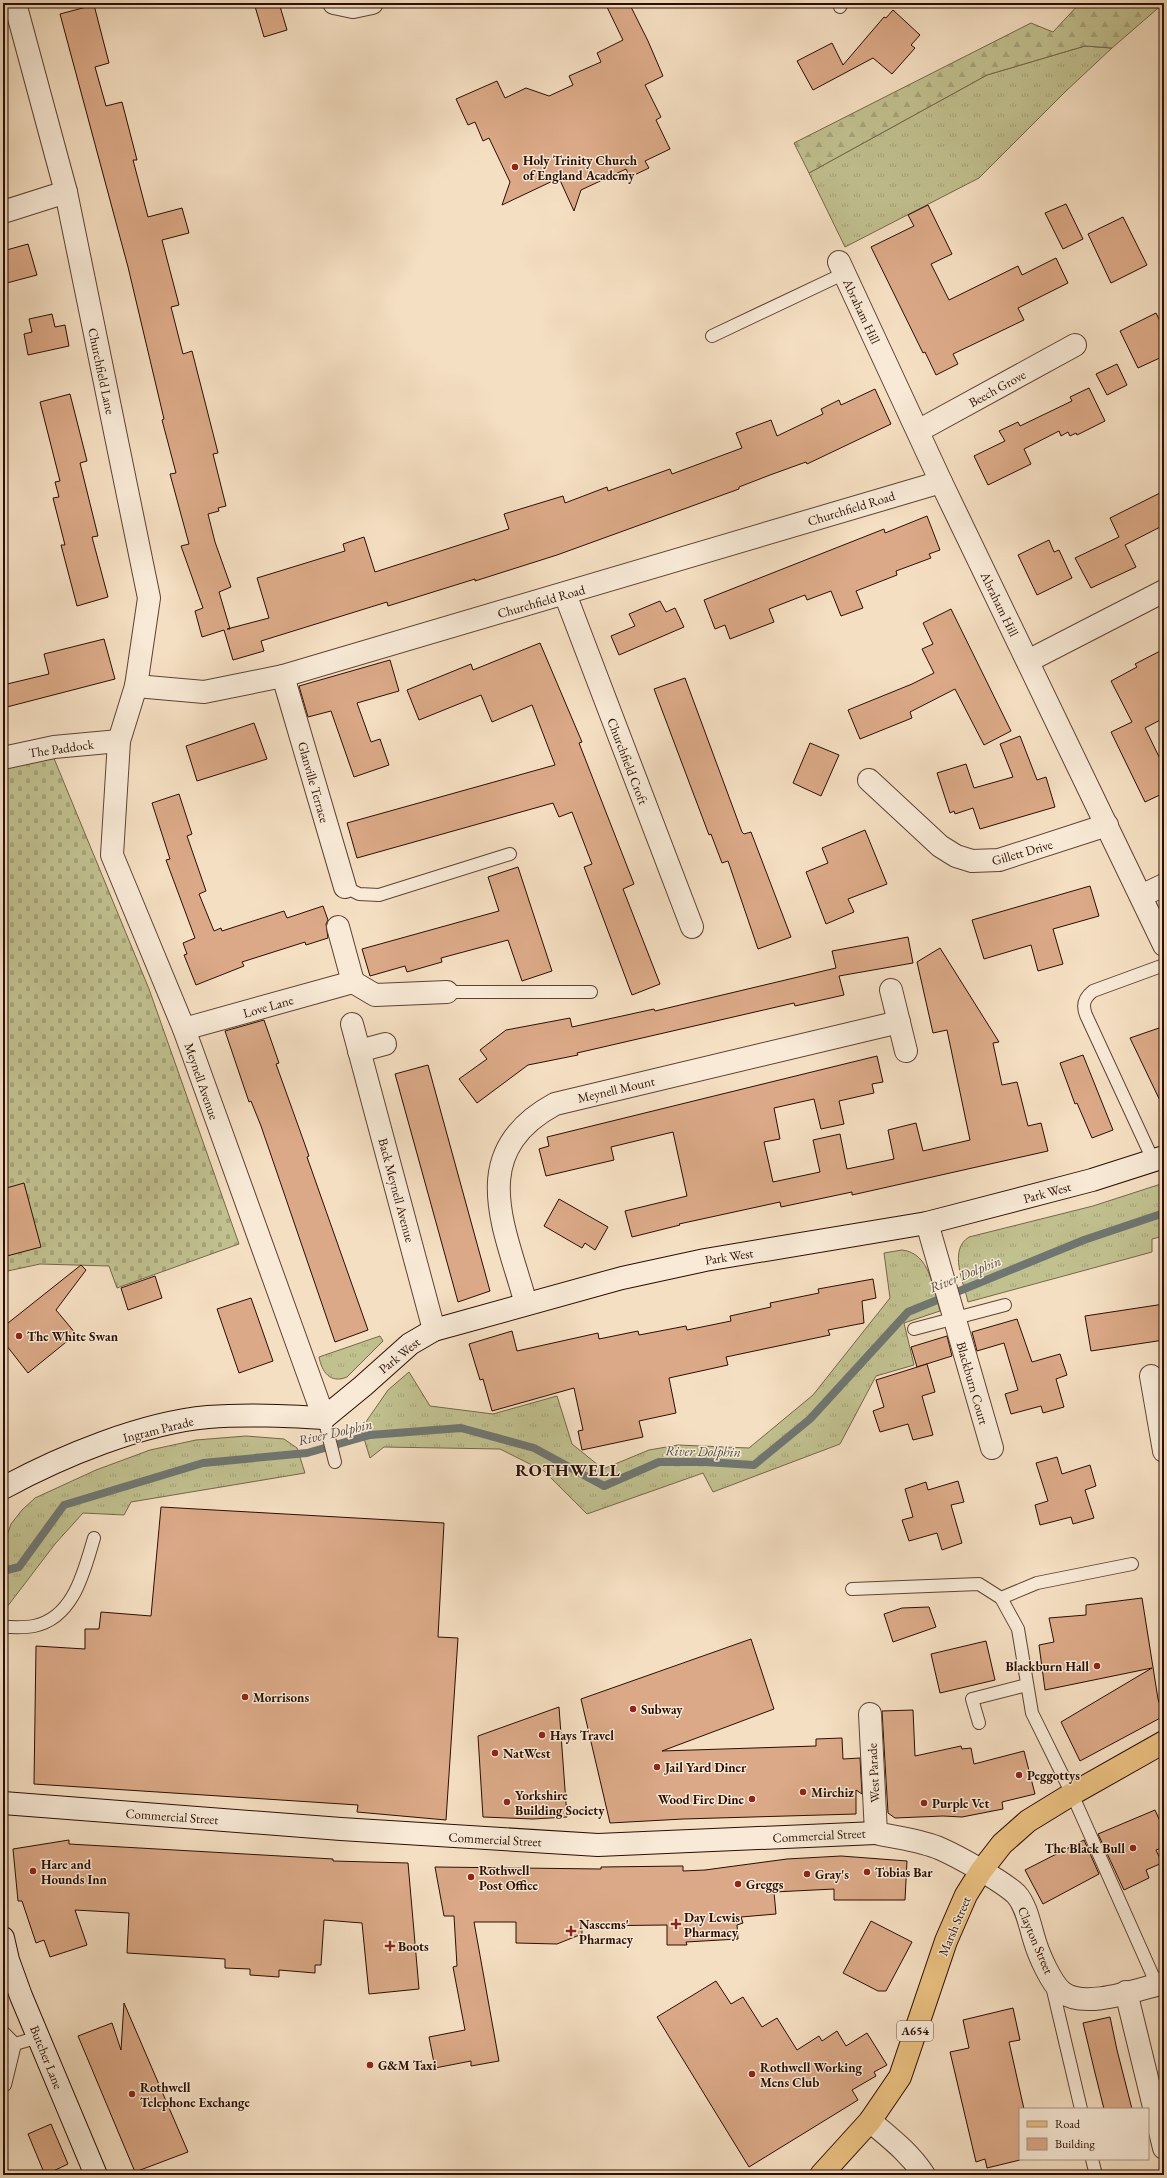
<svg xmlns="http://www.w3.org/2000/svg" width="1167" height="2178" font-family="'EB Garamond',serif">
<defs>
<pattern id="grass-tufts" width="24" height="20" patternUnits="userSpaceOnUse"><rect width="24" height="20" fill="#c1c08f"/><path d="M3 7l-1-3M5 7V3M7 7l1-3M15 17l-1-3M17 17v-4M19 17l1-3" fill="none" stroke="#a6a47a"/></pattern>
<pattern id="forest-firs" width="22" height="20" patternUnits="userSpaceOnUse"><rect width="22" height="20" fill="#c1c08f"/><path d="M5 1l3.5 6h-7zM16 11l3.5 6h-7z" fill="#a6a47a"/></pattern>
<pattern id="cemetery-stones" width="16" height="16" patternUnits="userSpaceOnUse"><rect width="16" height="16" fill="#c1c08f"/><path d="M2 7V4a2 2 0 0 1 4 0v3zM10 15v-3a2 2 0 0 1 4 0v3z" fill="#a6a47a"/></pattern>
</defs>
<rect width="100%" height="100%" fill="#f5dfc2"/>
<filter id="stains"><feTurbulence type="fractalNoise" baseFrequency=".005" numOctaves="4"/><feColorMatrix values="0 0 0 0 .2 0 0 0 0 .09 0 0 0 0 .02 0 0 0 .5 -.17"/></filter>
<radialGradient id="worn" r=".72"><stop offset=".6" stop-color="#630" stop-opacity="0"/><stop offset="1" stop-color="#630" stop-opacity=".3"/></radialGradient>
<g fill="url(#grass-tufts)" stroke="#766749">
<polygon points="1085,46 1112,48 1066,91 979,178 845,247 809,173 987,75"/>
<path d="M1164,1183V1236L1152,1239V1252L968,1302C964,1283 948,1250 969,1237L1093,1206Z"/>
<path d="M902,1250C930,1253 933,1288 940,1311L904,1323L914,1365L876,1376L840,1444L713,1492L703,1473L587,1514L544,1471L500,1449L384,1447L370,1458L361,1429L388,1390L409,1372L430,1406L493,1414L557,1396L572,1444L603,1469L649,1450L678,1445L749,1448L813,1395L890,1298L884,1253Z"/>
<path d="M380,1336L383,1341L347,1377C330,1384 322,1372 319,1357Z"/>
<polygon points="246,1436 284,1439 297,1448 305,1473 131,1502 124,1515 83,1513 55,1544 7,1607 3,1564 5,1541 11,1524 22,1510 35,1498 96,1470 150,1450 196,1440"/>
</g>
<polygon fill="url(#forest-firs)" stroke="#766749" points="1080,3 1164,3 1112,48 1085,46 987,75 809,173 794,143 1031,23 1053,32"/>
<polygon fill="url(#cemetery-stones)" stroke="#766749" points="53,756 149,989 239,1244 117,1288 109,1266 40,1264 3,1272 3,767"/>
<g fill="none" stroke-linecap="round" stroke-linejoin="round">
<polyline stroke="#6f7671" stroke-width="8" points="3,1571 19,1567 64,1505 203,1463 307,1453 370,1435 461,1428 534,1448 604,1486 659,1462 705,1462 754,1465 810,1419 908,1312 1084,1240 1164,1213"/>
</g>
<g fill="#dba987" stroke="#2b0e03">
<polygon points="254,3 279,3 287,30 264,37"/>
<polygon points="605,3 629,3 648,41 663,76 645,85 661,117 656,120 670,149 645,161 649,168 630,177 626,169 581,190 574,211 559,178 502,205 510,182 489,138 483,141 475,122 468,125 456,99 497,81 505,98 526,88 549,96 573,85 569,76 601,62 597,53 623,40"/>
<polygon points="94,5 109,63 95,67 106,106 122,102 137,160 133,160 148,217 182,208 189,233 162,240 179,305 171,307 183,354 192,351 218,453 213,454 226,506 218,508 219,511 208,514 215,542 231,587 219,592 230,629 227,629 269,618 257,578 345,551 343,544 364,537 375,572 509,529 504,514 563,496 565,503 607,487 608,491 670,469 672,474 742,448 736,433 771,420 777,436 823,414 821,409 839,400 841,405 875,389 891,424 807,464 806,462 770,475 739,487 739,489 557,555 475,581 475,579 388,606 387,602 261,641 264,651 233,660 224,630 202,637 195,611 203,608 181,546 189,544 170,474 176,473 162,420 164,419 128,267 60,14"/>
<polygon points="893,10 920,35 911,45 915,48 892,74 873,58 813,90 797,61 832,43 843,65 884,17 886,18"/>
<polygon points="1066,204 1083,239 1063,249 1045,213"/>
<polygon points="928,205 952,254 931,264 949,300 1018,266 1022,275 1056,258 1068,283 1018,308 1024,320 953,354 958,364 936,375 925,352 923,353 871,247 914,226 908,215"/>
<polygon points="1123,217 1147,265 1111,283 1088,234"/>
<polygon points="28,244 37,275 3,284 3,251"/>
<polygon points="1156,313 1164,329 1164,356 1138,368 1120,331"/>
<polygon points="52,314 55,327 65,325 69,346 28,355 24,334 32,332 29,319"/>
<polygon points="1117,364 1127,385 1107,395 1096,374"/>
<polygon points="1089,388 1105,421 1077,435 1076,433 1070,436 1068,432 1061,436 1059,431 1024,449 1031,464 988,485 974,456 1005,441 999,431 1018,422 1020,426 1072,401 1070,397"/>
<polygon points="70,394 87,461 80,463 98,536 92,537 108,597 77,606 61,545 65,545 53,498 59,497 55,482 60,481 40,402"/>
<polygon points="1164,491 1164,525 1125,545 1136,567 1091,588 1075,558 1119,537 1110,518"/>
<polygon points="927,516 940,550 929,554 931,558 896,571 897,575 856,591 863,608 841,616 831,591 807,600 805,595 769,609 774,622 730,639 725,625 715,629 704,600 884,529 885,533"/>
<polygon points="1049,540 1054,552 1059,550 1072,578 1037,595 1018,555"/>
<polygon points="660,601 666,612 675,608 684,627 619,655 611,636 635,626 629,614"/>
<polygon points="951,609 1011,731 984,745 955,689 910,712 912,718 860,739 848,710 912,684 934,673 922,649 933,644 923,623"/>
<polygon points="104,639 115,679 3,708 3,685 49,674 44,654"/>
<polygon points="540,643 582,742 579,743 634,884 623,889 660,984 632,995 584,867 592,864 572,812 559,817 553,803 357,858 347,823 555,765 532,705 492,722 481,695 419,720 407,690 471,664 473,670"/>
<polygon points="1164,649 1164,718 1145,728 1164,767 1164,793 1145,802 1111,732 1132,722 1111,681 1137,667 1135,664"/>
<polygon points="390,660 399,691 357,703 371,742 380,739 389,765 354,777 331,711 308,717 299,686"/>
<polygon points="685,678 742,832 744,834 751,832 791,937 758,949 728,861 722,863 711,834 709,835 654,689"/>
<polygon points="254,723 267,759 197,781 186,746"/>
<polygon points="1020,736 1037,780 1046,777 1055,807 980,829 973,808 955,814 954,811 950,813 937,773 966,764 974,788 1013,777 1000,744"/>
<polygon points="810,743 839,755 821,796 793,783"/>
<polygon points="179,794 192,834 187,836 206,891 199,894 214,931 221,928 222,931 284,911 287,918 323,906 328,920 326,924 328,938 306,945 305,942 242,962 244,966 196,985 184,955 187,954 183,943 195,938 166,860 170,859 152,803"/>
<polygon points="865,830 887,884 848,899 854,912 826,924 806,872 828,863 822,848"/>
<polygon points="518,867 552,971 522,981 508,940 441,958 442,962 407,972 405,966 370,976 362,949 499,911 488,877"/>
<polygon points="1090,886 1099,916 1053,929 1063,964 1038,971 1031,945 984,959 972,920"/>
<polygon points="908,937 913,963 839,976 844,995 795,1006 794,1003 577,1053 578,1055 528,1065 477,1103 459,1079 487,1059 480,1050 506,1030 570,1018 572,1027 654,1009 655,1011 836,968 832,951"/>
<polygon points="940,948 999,1042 993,1043 1002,1085 1017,1082 1028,1126 1041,1123 1048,1151 852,1195 852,1192 781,1207 780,1202 679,1224 680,1225 632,1237 625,1211 687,1196 673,1132 611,1147 614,1160 546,1176 539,1149 549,1146 547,1137 877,1056 883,1082 872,1084 874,1093 839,1101 844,1124 821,1129 814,1099 774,1108 780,1139 764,1142 773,1182 820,1172 813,1140 840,1134 847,1169 894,1159 888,1130 916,1123 923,1151 970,1140 947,1030 933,1033 917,962"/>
<polygon points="264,1020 279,1063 276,1064 309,1156 307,1157 368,1330 335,1342 261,1126 251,1101 249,1102 225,1031"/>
<polygon points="1159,1028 1164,1039 1164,1109 1130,1038"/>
<polygon points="1083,1055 1113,1130 1092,1138 1077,1103 1075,1104 1060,1063"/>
<polygon points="428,1065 490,1291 458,1302 395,1074"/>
<polygon points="24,1183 41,1247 3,1257 3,1189"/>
<polygon points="559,1199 608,1227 595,1250 585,1243 582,1248 544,1226"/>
<polygon points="81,1265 86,1270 56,1310 76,1334 28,1373 3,1341 3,1327"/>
<polygon points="155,1276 162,1298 128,1310 121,1288"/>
<polygon points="873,1279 876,1298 862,1301 864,1323 828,1330 830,1335 726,1357 728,1365 669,1378 676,1413 639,1421 643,1437 582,1450 578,1431 583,1430 574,1388 492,1411 483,1379 480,1380 469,1344 512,1331 517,1351 598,1333 599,1339 638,1331 639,1335 686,1326 687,1330 731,1321 730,1316 771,1307 770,1303 819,1293 818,1289"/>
<polygon points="251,1298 273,1361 239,1373 217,1309"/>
<polygon points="1164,1304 1164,1340 1091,1351 1085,1316"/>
<polygon points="1017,1319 1032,1362 1060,1354 1067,1375 1056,1379 1064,1407 1043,1413 1041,1406 1011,1414 1005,1394 1018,1390 1004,1343 977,1351 972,1332"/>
<polygon points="947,1336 952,1356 917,1367 911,1347"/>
<polygon points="927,1364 935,1392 922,1396 933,1435 913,1440 908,1424 880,1432 873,1411 884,1407 876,1380"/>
<polygon points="1057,1457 1062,1474 1090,1465 1096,1486 1085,1490 1094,1518 1073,1524 1071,1517 1040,1525 1035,1505 1048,1501 1036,1463"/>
<polygon points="958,1481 964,1502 951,1505 962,1543 942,1550 937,1533 909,1541 902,1520 913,1517 905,1489 926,1482 928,1490"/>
<polygon points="161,1507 444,1523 438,1637 458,1638 446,1820 357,1812 358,1805 34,1784 36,1646 85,1649 85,1629 99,1629 101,1612 151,1616"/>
<polygon points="1142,1598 1158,1699 1164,1716 1080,1761 1061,1722 1152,1668 1045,1690 1039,1645 1054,1642 1049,1618 1086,1615 1086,1605"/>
<polygon points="929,1607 936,1627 893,1642 884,1614 902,1608"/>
<polygon points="751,1639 774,1709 662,1751 816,1746 816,1739 842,1738 843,1759 860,1758 862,1794 856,1790 856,1814 683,1819 610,1823 581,1699"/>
<polygon points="986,1641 995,1680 940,1693 931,1654"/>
<polygon points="559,1707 567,1817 533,1819 483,1817 478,1736"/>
<polygon points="913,1710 915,1756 961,1746 962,1749 971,1748 974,1764 1024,1751 1035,1794 1002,1802 1003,1809 962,1817 943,1816 895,1818 888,1813 882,1711"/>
<polygon points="1155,1810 1164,1830 1164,1847 1156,1850 1162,1863 1146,1870 1149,1878 1124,1890 1098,1834"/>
<polygon points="69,1840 69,1844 333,1859 333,1861 408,1863 419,1989 369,1994 362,1923 324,1920 321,1965 315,1965 315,1973 279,1970 279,1977 250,1975 250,1969 225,1968 225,1959 127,1953 129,1913 75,1910 87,1945 50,1957 44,1940 36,1943 22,1901 18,1901 13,1849"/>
<polygon points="1084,1840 1099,1874 1043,1904 1025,1870"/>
<polygon points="841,1856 907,1861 905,1900 834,1900 834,1889 774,1892 776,1914 741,1917 743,1923 737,1925 738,1939 686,1942 687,1945 667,1945 667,1925 582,1926 582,1934 557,1944 516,1943 516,1922 474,1922 499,2061 471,2066 471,2061 435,2068 429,2037 465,2030 453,1967 457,1966 454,1916 444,1916 435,1867 601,1869 601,1867 683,1866 683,1871 705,1870 787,1859"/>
<polygon points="871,1921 912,1942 886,1991 878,1991 843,1973"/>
<polygon points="716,1981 731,2004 743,1997 762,2027 777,2018 797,2050 819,2036 822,2041 837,2031 846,2046 867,2033 887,2065 874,2072 876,2076 852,2090 858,2100 749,2167 657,2017"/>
<polygon points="124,2003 188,2152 135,2172 78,2036 112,2023 121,2050"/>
<polygon points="1013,2008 1020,2040 1009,2042 1024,2109 1020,2109 1020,2160 987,2168 985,2159 976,2162 950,2052 969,2048 963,2020"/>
<polygon points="1110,2017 1117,2050 1132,2109 1104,2109 1095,2073 1083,2023"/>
<polygon points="51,2124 68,2164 45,2175 28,2134"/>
</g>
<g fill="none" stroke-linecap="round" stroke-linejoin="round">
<defs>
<g id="lane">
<polyline points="840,7 842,3"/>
<polyline points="712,336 845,273"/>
<polyline points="345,887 359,894 379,895 510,854"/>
<polyline points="447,992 591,992"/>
<path d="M1153,1160L1086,1015C1082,1005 1084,998 1093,991L1164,965"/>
<polyline points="914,1329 1005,1305"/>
<polyline points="324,1418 335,1462"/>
<polyline points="852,1589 979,1584 1001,1598 1018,1629 1032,1713 1072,1794 1157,1985"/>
<polyline points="1001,1598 1037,1583 1132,1564"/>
<path d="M3,1627C13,1627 24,1628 34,1626C74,1618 84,1571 94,1538"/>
<polyline points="979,1723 972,1699 1027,1685"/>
<polyline points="1052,1986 1081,2109"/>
<polyline points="3,2032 15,2044 39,2037"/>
<polyline points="3,2086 5,2085 15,2044"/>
<polyline points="1092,2159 1096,2175"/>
</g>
<g id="street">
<polyline points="15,3 66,192 149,598 136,686 119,741 112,855 184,1029 324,1418"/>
<polyline points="334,3 353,7 372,3"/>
<polyline points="3,212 66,192"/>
<polyline points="839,262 941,482 1164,945"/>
<polyline points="918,431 1075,345"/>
<polyline points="565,594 692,927"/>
<polyline points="1028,661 1164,591"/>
<polyline points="283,676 345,887"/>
<polyline points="136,686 204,692 283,676 941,482"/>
<polyline points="3,758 54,747 119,741"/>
<polyline points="869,780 940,846 956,856 972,861 999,860 1107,825"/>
<polyline points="1141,896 1164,885"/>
<polyline points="338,927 353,982"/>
<polyline points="891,990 906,1051"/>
<polyline points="352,1024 434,1330"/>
<polyline points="184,1029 353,982 375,995 447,992"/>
<polyline points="359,1051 385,1044"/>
<polyline points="927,1223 992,1448"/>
<path d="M526,1304C505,1227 465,1153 555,1104L899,1022"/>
<polyline points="1151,1376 1164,1451"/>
<path d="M870,1714L876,1833C897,1838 921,1840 941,1849C959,1857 1002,1881 1016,1894C1027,1906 1030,1927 1035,1942C1039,1955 1051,1983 1062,1992C1085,2010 1138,1989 1164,1983"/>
<polyline points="1126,1992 1164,2148"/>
<path d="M870,2121C890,2138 910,2153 924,2175"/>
</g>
<g id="secondary">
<path d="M3,1488C62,1456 142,1423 208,1417C247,1414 286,1416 324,1418L363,1386L410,1344L434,1330L622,1278L705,1260L927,1223L1092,1180L1164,1157"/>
<polyline points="3,1803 341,1829 598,1845 876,1833"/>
<polyline points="3,1938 8,1960 21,1996 96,2175"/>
</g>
<polyline id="primary" points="821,2175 870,2121 900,2077 946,1941 966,1895 981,1871 1002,1844 1028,1821 1072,1794 1164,1742"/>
</defs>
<use href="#lane" stroke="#5e4233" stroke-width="14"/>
<use href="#street" stroke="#5e4233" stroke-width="24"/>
<use href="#secondary" stroke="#2b0e03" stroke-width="24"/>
<use href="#primary" stroke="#2b0e03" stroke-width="24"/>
<use href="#lane" stroke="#f8ead7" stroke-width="12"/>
<use href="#street" stroke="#f8ead7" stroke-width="22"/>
<use href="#secondary" stroke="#f8ead7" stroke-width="22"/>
<use href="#primary" stroke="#eac081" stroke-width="22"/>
</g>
<g fill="#8f2418" stroke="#f8ead7" stroke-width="1.5">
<circle cx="515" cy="167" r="4"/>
<circle cx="19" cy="1336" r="4"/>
<circle cx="1097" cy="1666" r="4"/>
<circle cx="245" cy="1697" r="4"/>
<circle cx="633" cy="1709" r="4"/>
<circle cx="542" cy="1735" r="4"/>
<circle cx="495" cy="1753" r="4"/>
<circle cx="657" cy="1767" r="4"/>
<circle cx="1019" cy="1775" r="4"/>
<circle cx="803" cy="1792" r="4"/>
<circle cx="752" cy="1799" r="4"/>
<circle cx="507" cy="1802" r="4"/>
<circle cx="924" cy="1803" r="4"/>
<circle cx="1133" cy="1848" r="4"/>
<circle cx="33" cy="1871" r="4"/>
<circle cx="867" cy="1872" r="4"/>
<circle cx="807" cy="1874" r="4"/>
<circle cx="471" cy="1877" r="4"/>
<circle cx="738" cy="1884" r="4"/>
<path d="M674 1918h4v4h4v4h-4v4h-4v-4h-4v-4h4z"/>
<path d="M569 1925h4v4h4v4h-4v4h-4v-4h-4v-4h4z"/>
<path d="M388 1940h4v4h4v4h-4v4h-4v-4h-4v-4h4z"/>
<circle cx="370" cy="2065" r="4"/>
<circle cx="752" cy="2074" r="4"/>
<circle cx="132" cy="2094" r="4"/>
</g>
<g text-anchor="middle" stroke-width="3" stroke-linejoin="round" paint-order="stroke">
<rect fill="#f8ead7" stroke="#685043" stroke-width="1" x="897" y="2021" width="36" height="20" rx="3"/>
<g font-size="12" font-weight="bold" fill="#2b0e03">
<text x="915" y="2035">A654</text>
</g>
<g font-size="13" font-weight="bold" fill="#2b0e03" stroke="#f8ead7" text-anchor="start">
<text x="523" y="165">Holy Trinity Church<tspan x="523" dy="15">of England Academy</tspan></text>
<text x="27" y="1341">The White Swan</text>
<text x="1089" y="1671" text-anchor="end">Blackburn Hall</text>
<text x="253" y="1702">Morrisons</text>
<text x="641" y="1714">Subway</text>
<text x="550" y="1740">Hays Travel</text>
<text x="503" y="1758">NatWest</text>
<text x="665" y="1772">Jail Yard Diner</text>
<text x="1027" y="1780">Peggottys</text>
<text x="811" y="1797">Mirchiz</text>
<text x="515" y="1800">Yorkshire<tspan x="515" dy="15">Building Society</tspan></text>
<text x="744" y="1804" text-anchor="end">Wood Fire Dine</text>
<text x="932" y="1808">Purple Vet</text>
<text x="1125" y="1853" text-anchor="end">The Black Bull</text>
<text x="41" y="1869">Hare and<tspan x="41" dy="15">Hounds Inn</tspan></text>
<text x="479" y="1875">Rothwell<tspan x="479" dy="15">Post Office</tspan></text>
<text x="875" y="1877">Tobias Bar</text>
<text x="815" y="1879">Gray's</text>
<text x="746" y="1889">Greggs</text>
<text x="684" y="1922">Day Lewis<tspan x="684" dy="15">Pharmacy</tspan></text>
<text x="579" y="1929">Naseems'<tspan x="579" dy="15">Pharmacy</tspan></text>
<text x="398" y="1951">Boots</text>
<text x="378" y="2070">G&amp;M Taxi</text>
<text x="760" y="2072">Rothwell Working<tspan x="760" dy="15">Mens Club</tspan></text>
<text x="140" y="2092">Rothwell<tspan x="140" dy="15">Telephone Exchange</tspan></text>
</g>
<g font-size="13" fill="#2b0e03" stroke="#f8ead7">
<text transform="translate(862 311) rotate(65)" y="5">Abraham Hill</text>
<text transform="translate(102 371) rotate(78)" y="5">Churchfield Lane</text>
<text transform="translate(997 388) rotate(-29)" y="5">Beech Grove</text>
<text transform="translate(851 508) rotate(-17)" y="5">Churchfield Road</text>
<text transform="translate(541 601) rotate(-16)" y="5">Churchfield Road</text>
<text transform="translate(1000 604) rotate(64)" y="5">Abraham Hill</text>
<text transform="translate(61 748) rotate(-8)" y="5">The Paddock</text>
<text transform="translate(628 761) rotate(69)" y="5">Churchfield Croft</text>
<text transform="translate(314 782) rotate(74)" y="5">Glanville Terrace</text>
<text transform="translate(1022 852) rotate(-16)" y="5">Gillett Drive</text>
<text transform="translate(268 1006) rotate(-16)" y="5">Love Lane</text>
<text transform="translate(202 1081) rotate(71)" y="5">Meynell Avenue</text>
<text transform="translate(616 1089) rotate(-13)" y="5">Meynell Mount</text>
<text transform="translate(397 1190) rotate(75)" y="5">Back Meynell Avenue</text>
<text transform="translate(1047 1192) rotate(-15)" y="5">Park West</text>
<text transform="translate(729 1256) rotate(-9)" y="5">Park West</text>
<text transform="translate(399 1355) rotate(-39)" y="5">Park West</text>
<text transform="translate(973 1383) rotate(74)" y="5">Blackburn Court</text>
<text transform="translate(158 1429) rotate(-14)" y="5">Ingram Parade</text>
<text transform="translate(873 1773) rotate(-93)" y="5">West Parade</text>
<text transform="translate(172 1816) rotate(4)" y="5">Commercial Street</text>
<text transform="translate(819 1835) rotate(-3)" y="5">Commercial Street</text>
<text transform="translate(495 1839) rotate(3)" y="5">Commercial Street</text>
<text transform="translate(954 1926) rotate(-67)" y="5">Marsh Street</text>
<text transform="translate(1036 1940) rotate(67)" y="5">Clayton Street</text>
<text transform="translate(47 2057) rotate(68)" y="5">Butcher Lane</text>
</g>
<g font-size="14" font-style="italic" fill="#534b43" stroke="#f8ead7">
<text transform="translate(965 1274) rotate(-22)" y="5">River Dolphin</text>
<text transform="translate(335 1432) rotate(-13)" y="5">River Dolphin</text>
<text transform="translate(703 1451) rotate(1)" y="5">River Dolphin</text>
</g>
<g font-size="17" font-weight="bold" letter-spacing="1" fill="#2b0e03" stroke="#f8ead7">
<text x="568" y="1476">ROTHWELL</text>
</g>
</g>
<rect width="1167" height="2178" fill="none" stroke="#f5dfc2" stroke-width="16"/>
<rect x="4" y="4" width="1159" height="2170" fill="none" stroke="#2b0e03" stroke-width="2"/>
<rect x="8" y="8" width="1151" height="2162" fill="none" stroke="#2b0e03"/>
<rect x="1019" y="2108" width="130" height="52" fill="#f8ead7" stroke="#a69282"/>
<rect x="1027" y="2121" width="20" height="6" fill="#eac081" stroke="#a69282"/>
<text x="1055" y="2128" font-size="12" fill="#2b0e03">Road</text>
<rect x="1027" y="2138" width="20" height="12" fill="#dba987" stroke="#a69282"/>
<text x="1055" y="2148" font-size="12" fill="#2b0e03">Building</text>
<rect width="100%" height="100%" filter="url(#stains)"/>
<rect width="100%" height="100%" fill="url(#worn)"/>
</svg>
